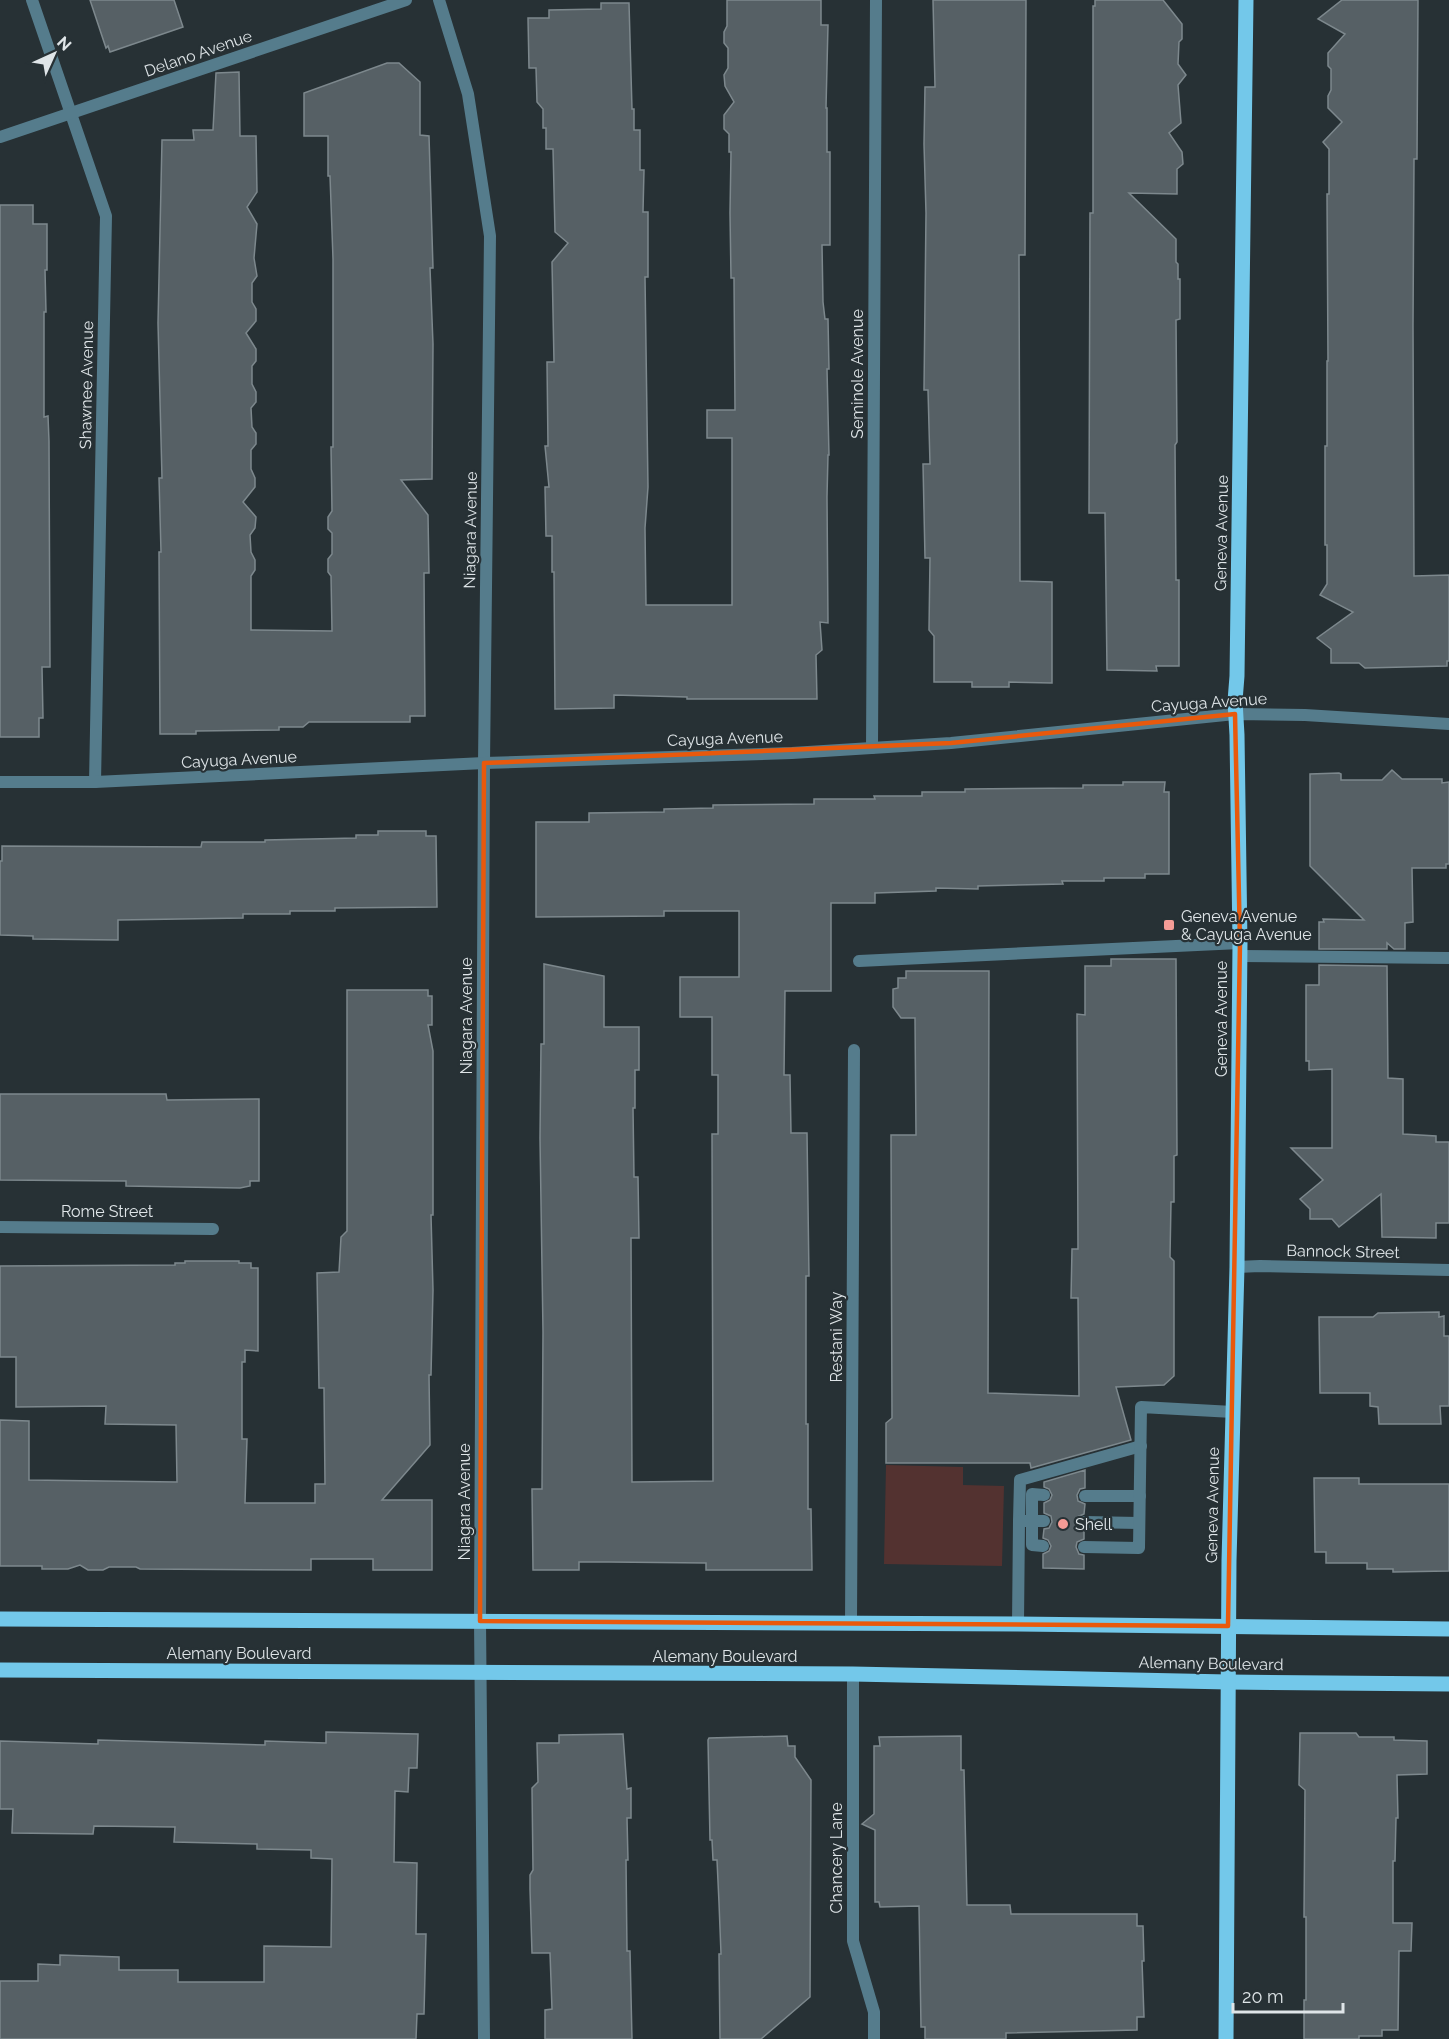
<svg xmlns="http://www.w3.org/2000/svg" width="1449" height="2039" font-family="Raleway,sans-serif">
<rect width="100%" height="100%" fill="#273135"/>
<polygon fill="#533230" points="886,1465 963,1467 963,1485 1004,1486 1002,1566 884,1564"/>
<g fill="#566065" stroke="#7d888d" stroke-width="1.5">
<polygon points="90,0 174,0 183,27 110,52 108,46 106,48"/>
<polygon points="727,0 821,0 821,25 828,25 826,108 827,108 827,152 830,152 830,245 822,245 823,302 825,319 828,319 829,369 827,369 829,455 828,455 827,497 828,623 820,622 822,650 816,655 817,699 687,699 687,697 614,695 614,708 555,709 554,572 552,572 552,536 546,536 545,487 549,487 545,446 548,446 547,362 554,362 552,262 568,243 555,232 553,149 546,149 546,128 543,128 543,109 537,102 536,68 529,68 528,18 549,18 549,10 601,9 601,3 629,3 632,109 634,109 634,130 640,130 640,170 644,170 643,212 648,212 648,277 645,277 648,487 645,528 646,605 732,605 732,438 707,438 707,410 735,410 734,278 731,278 730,213 731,152 729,152 729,134 724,129 724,115 734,102 725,86 724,75 728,68 728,48 724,43 724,32 727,26"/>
<polygon points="933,0 1026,0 1025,255 1019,255 1020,581 1052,582 1052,683 1009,682 1009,687 972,687 972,682 934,682 934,636 929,630 930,558 925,558 923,464 930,464 928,390 924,390 926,213 924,144 925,87 935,87"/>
<polygon points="1095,0 1163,0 1182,24 1182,39 1179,42 1178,64 1186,75 1178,85 1181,123 1169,133 1182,152 1183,164 1177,169 1177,194 1129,193 1176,239 1176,262 1178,264 1178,279 1180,279 1180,319 1176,320 1177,442 1175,445 1176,580 1179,580 1179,666 1156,666 1157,671 1107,670 1105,513 1089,513 1090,213 1093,213 1093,6 1095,6"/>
<polygon points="1342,0 1418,0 1417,159 1414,159 1413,326 1414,576 1449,575 1449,661 1447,661 1447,666 1365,668 1359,663 1331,663 1331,649 1317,638 1353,612 1320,595 1327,584 1327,545 1325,545 1325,446 1327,446 1327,361 1328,361 1327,194 1329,194 1329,149 1323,142 1342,122 1328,108 1328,96 1331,90 1331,69 1328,66 1328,53 1345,34 1318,19"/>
<polygon points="387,63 399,63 420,82 420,135 429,136 433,268 430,268 433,344 432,479 401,480 428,515 429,573 424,573 425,716 410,716 410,722 309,722 303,727 279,727 279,730 196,731 196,734 160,734 159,552 161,552 159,478 162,478 158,323 162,140 194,140 193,130 213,130 216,73 239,72 240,136 256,136 257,192 247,207 257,224 254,258 257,276 252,283 252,302 256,309 256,321 246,333 256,349 256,361 252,366 252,384 256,392 256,402 251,408 252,427 256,433 256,444 251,450 251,469 255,478 255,487 243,502 256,517 255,528 250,535 251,552 255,560 255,570 251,576 251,630 332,631 331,576 328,572 328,559 332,554 332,533 328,529 328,517 332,511 331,447 333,447 333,259 330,176 328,176 328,136 304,136 304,93"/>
<polygon points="0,205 33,205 33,224 47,224 47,270 45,270 46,312 44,312 44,417 48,416 49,441 50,667 42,667 43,718 39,718 39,737 0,737"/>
<polygon points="1392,770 1402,779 1442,779 1442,783 1449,782 1449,864 1446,864 1446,868 1412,868 1413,922 1405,923 1405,949 1394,949 1387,943 1387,949 1319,949 1319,922 1324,922 1323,919 1364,920 1310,866 1310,774 1339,773 1341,774 1341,780 1382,780"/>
<polygon points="1123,782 1165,782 1164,792 1169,792 1169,874 1145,874 1145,878 1104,878 1104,881 1062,881 1063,884 978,886 978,889 936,888 936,891 875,893 875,903 831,903 831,991 785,991 784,1075 790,1075 791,1133 807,1133 809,1276 806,1276 806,1424 808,1424 808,1509 811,1509 812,1570 706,1570 706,1563 609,1562 579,1562 579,1570 533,1570 532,1489 542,1489 543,1332 540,1138 541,1044 544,1044 544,964 604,976 604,1027 639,1027 639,1070 635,1070 635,1108 633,1108 634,1177 638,1177 639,1238 631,1238 632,1482 713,1481 712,1134 718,1134 718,1075 712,1075 712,1017 680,1017 680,977 739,977 739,911 664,911 664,916 536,917 536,822 589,822 589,813 664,812 664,809 713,808 713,805 814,804 814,799 875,799 874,796 922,796 922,792 965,792 965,789 1083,788 1083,785 1123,785"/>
<polygon points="378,831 426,831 426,836 436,836 437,907 335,908 335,911 290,911 290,914 243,914 243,918 118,920 118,940 33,939 33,936 0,935 0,861 2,861 2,846 201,847 202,842 265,842 265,840 356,838 356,835 378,835"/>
<polygon points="1111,959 1176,959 1177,1155 1174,1156 1174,1202 1171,1202 1170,1257 1174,1261 1174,1376 1164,1385 1116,1387 1131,1440 1031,1468 1030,1463 886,1463 886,1423 892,1418 891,1135 916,1135 915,1018 901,1018 893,1007 893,989 898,988 898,978 906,978 906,971 989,971 988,1393 1079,1396 1078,1298 1071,1298 1072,1249 1078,1249 1077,1014 1085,1015 1085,966 1111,966"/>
<polygon points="1319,965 1387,966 1388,1078 1403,1079 1403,1134 1436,1136 1436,1142 1449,1142 1449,1223 1436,1223 1436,1238 1382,1237 1381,1194 1339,1227 1332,1219 1310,1219 1310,1209 1300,1199 1323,1180 1291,1148 1332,1148 1332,1069 1309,1070 1309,1061 1306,1061 1306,985 1319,985"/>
<polygon points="347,990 428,990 428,996 432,996 432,1025 428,1025 433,1051 433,1215 431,1215 433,1290 431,1375 429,1375 430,1445 382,1500 432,1500 432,1570 373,1570 373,1559 311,1559 311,1570 140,1569 136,1567 109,1567 103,1570 88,1570 80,1565 68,1569 42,1569 42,1566 0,1566 0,1420 29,1421 29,1480 177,1482 176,1425 105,1424 106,1406 16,1407 16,1357 0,1357 0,1266 175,1265 175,1263 185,1263 185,1261 239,1261 239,1263 251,1263 251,1268 258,1268 258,1351 245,1350 245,1362 242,1362 242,1439 247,1439 245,1503 315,1503 315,1484 325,1484 324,1388 319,1388 317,1273 339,1272 341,1237 347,1231"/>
<polygon points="0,1094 166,1094 167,1100 259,1099 259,1181 250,1181 250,1186 240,1188 126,1186 126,1181 0,1180"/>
<polygon points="1439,1312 1439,1317 1444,1316 1444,1336 1449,1336 1449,1406 1440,1406 1441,1424 1379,1424 1378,1407 1370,1406 1370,1393 1320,1393 1319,1317 1373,1317 1378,1313"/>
<polygon points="1085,1470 1085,1488 1080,1489 1077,1495 1078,1501 1085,1504 1084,1514 1077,1517 1076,1522 1079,1529 1084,1530 1084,1539 1077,1542 1076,1547 1079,1554 1084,1555 1084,1569 1043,1568 1043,1554 1049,1551 1051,1546 1048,1540 1043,1538 1044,1529 1049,1528 1052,1522 1051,1516 1044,1513 1044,1503 1050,1500 1052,1495 1049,1489 1044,1487 1044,1482"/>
<polygon points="1314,1478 1359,1478 1359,1484 1449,1484 1449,1571 1393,1572 1393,1569 1367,1569 1367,1563 1326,1563 1326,1552 1315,1552"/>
<polygon points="326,1732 418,1734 417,1768 409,1768 408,1792 395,1791 394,1862 417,1863 416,1934 426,1934 424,2014 417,2014 416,2039 0,2039 0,1981 38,1981 38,1964 60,1965 60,1955 119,1957 119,1970 178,1970 178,1982 264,1982 264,1946 331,1947 332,1859 311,1858 311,1850 257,1849 257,1844 174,1842 175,1827 94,1826 93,1834 12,1833 13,1809 0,1809 0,1741 98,1744 98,1740 265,1745 265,1741 326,1743"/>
<polygon points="1300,1733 1356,1733 1359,1737 1394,1737 1394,1740 1427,1741 1427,1774 1397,1775 1398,1818 1396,1818 1395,1861 1393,1861 1393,1923 1412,1923 1411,1951 1399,1951 1398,2030 1382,2030 1382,2036 1359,2036 1359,2039 1304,2039 1304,2000 1306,2000 1306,1917 1304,1917 1305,1790 1299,1785"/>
<polygon points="623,1734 627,1789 631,1788 631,1818 627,1818 628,1860 626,1860 627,1951 630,1951 632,2039 545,2039 545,2010 552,2009 550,1953 532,1953 530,1889 530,1875 533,1870 532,1788 538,1782 537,1743 559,1743 559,1735"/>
<polygon points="787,1736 788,1746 795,1746 795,1757 811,1780 810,1997 761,2039 720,2039 719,1954 721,1954 719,1903 717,1860 713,1860 712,1840 710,1840 708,1740 709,1738"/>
<polygon points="961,1736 961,1770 964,1770 967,1905 1010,1905 1011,1914 1137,1914 1137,1926 1143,1926 1144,1961 1142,1961 1144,2017 1137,2017 1137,2030 1006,2033 1006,2039 925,2039 925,2027 921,2027 919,1906 880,1907 879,1902 875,1902 875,1830 862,1824 874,1814 874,1746 880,1746 879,1737"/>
</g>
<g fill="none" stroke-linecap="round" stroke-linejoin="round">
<g stroke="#557c8c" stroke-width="12">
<polyline points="1240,956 1449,958"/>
<polyline points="859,961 1240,943"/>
<polyline points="1085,1496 1140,1496"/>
<polyline points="1019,1521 1020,1480 1141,1446"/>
<polyline points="1084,1522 1139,1523"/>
<polyline points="1043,1546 1032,1545 1032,1494 1044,1495"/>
<polyline points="1084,1547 1139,1548 1141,1407 1233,1412"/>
<polyline points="1018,1624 1019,1521 1044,1521"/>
</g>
<g stroke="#557c8c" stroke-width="12">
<polyline points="32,0 106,216 95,782"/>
<polyline points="439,0 468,94 490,236 484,763 480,1621 484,2039"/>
<polyline points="0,137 406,0"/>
<polyline points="872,748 876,0"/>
<polyline points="0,782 95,782 484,763 792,753 951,743 1235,714 1305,715 1449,724"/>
<polyline points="0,1227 213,1229"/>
<polyline points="1237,1267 1260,1266 1449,1270"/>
<polyline points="851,1623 854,1050"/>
<polyline points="853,1674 853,1941 874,2012 874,2039"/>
</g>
<g stroke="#73c8ea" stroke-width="15">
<polyline points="0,1619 1018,1624 1449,1629"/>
<polyline points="0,1670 853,1674 1228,1682 1449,1684"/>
<polyline points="1226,2039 1229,1561 1237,1267 1240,943 1237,735 1235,701 1237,676 1246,0"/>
</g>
</g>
<path fill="none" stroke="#e8590c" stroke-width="4.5" stroke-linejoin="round" d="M1235,714L1240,943L1228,1626L480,1621L484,763L951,743Z"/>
<g fill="#f59c96" stroke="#273135" stroke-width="2">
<rect x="1163" y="919" width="12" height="12" rx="3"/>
<circle cx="1063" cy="1524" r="6"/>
</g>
<g text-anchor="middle" stroke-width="4.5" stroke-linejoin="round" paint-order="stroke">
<g font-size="16" fill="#dfe5e8" stroke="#273135">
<text transform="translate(198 53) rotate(-19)" y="6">Delano Avenue</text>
<text transform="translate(857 374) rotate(-90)" y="6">Seminole Avenue</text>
<text transform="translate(86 385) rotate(-89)" y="6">Shawnee Avenue</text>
<text transform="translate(470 530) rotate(-89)" y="6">Niagara Avenue</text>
<text transform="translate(1221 533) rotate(-89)" y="6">Geneva Avenue</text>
<text transform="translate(1209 702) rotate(-4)" y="6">Cayuga Avenue</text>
<text transform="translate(725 738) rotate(-2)" y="6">Cayuga Avenue</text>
<text transform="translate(239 759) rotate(-3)" y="6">Cayuga Avenue</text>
<text transform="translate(466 1016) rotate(-90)" y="6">Niagara Avenue</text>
<text transform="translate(1221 1019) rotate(-90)" y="6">Geneva Avenue</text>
<text x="107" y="1217">Rome Street</text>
<text transform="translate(1343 1251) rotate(1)" y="6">Bannock Street</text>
<text transform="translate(836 1337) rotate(-90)" y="6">Restani Way</text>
<text transform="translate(464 1502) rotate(-90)" y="6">Niagara Avenue</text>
<text transform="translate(1212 1505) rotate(-89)" y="6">Geneva Avenue</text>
<text x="239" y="1659">Alemany Boulevard</text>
<text x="725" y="1662">Alemany Boulevard</text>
<text transform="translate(1211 1663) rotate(1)" y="6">Alemany Boulevard</text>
<text transform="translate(836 1858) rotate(-90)" y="6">Chancery Lane</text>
</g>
<g font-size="16" fill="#dfe5e8" stroke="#273135" text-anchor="start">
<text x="1181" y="922">Geneva Avenue<tspan x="1181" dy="18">&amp; Cayuga Avenue</tspan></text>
<text x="1075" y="1530">Shell</text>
</g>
</g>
<g transform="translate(54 54) rotate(45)" stroke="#273135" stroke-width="4.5" paint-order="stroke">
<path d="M0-4.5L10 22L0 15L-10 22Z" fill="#dfe5e8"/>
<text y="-9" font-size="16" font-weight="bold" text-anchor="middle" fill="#dfe5e8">N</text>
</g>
<path d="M1233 2003v9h110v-9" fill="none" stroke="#dfe5e8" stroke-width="3"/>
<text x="1242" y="2003" font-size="18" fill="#dfe5e8" stroke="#273135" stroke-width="4.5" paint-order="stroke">20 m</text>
</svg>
